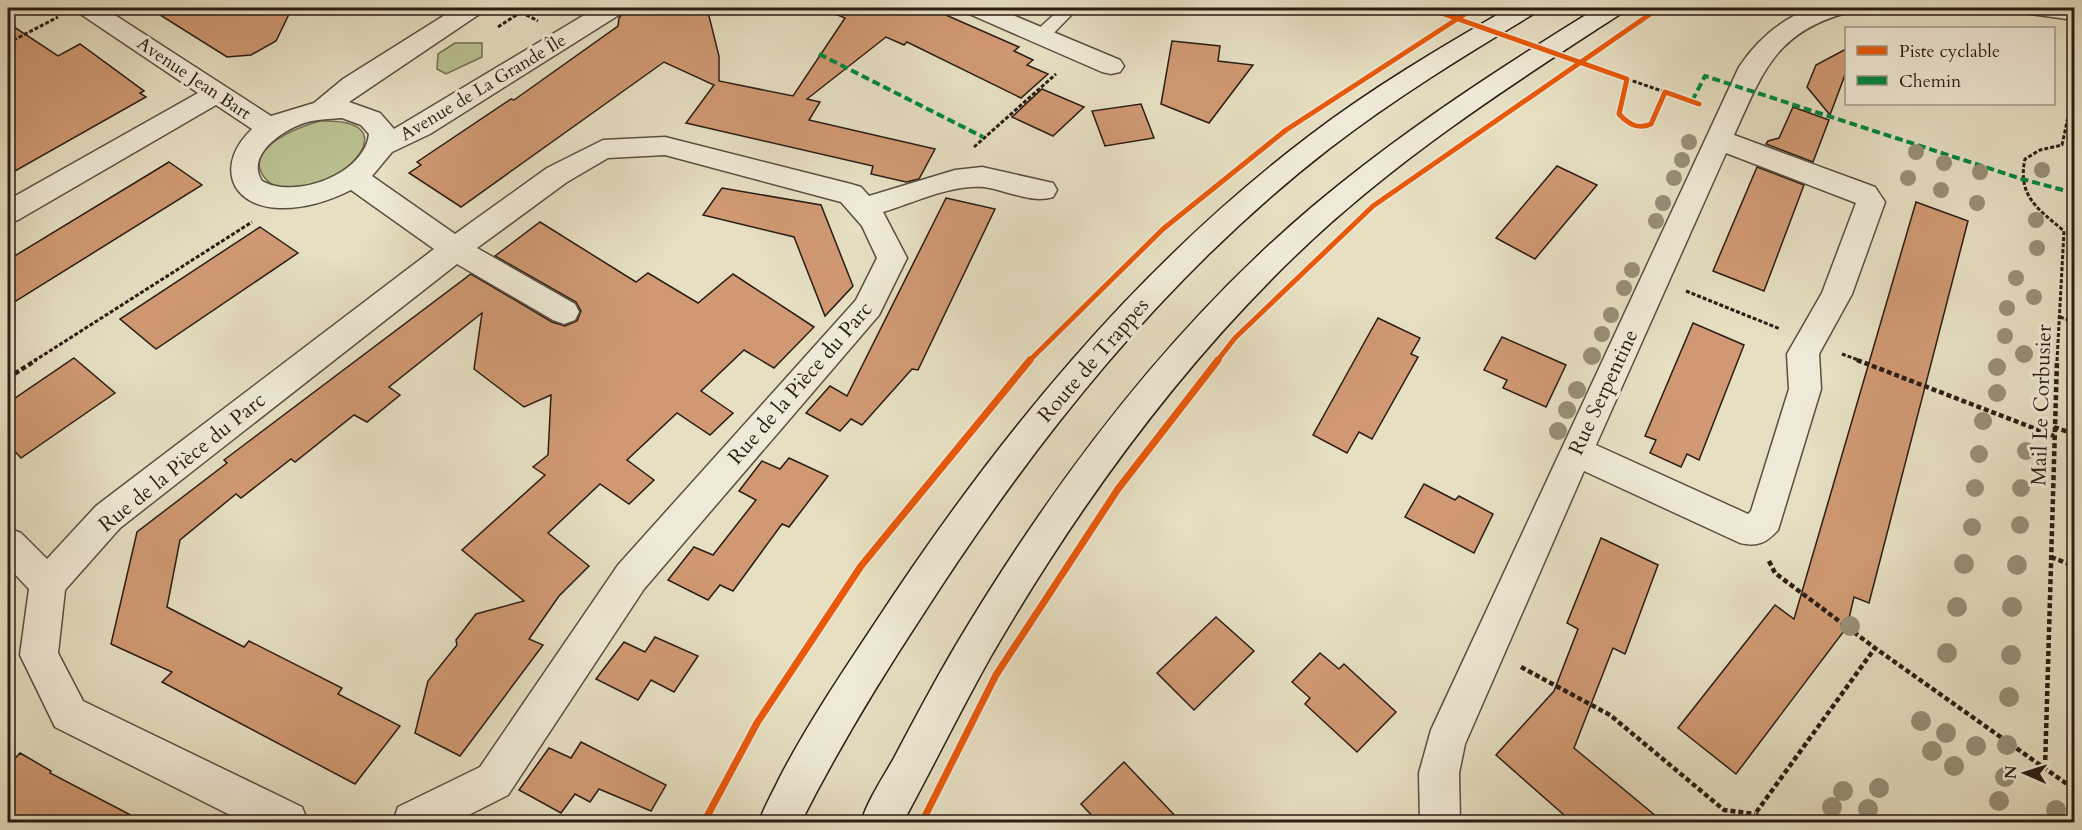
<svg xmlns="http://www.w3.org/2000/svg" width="2082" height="830" font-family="Cardo,serif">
<rect width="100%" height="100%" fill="#e6dfc2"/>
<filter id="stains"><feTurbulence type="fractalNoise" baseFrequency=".00333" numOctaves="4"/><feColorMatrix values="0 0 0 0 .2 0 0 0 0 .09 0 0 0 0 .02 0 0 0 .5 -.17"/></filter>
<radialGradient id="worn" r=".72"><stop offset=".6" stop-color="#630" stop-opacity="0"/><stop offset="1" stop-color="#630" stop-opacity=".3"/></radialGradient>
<g fill="#bac090" stroke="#726e52" stroke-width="1.5">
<polygon points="455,43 482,43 482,57 446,74 437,69 438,54"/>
<path d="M320,121C432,117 303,226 264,177C242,148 301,126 320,121Z"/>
</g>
<g fill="#d09973" stroke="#2b1d15" stroke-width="1.5">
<polygon points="149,8 292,8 276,41 251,55 227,57"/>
<polygon points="627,8 707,8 719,56 719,81 793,96 845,18 821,8 930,8 1019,47 1014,51 1033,60 1027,65 1048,74 1021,98 907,42 904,45 886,37 807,99 820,102 809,120 935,149 919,179 906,182 871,174 873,166 686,123 714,85 664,62 461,207 409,173 421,165 417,162 511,99 514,100 618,26 619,18"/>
<polygon points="8,23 58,56 80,44 144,91 140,93 146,97 8,175"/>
<polygon points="1172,41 1220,46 1218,61 1253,65 1209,123 1161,104"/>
<polygon points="1846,49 1846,72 1830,115 1807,87 1816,65"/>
<polygon points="1042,89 1084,107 1053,136 1012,117"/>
<polygon points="1141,104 1154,138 1105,146 1092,111"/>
<polygon points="1793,107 1829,120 1813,162 1766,144 1768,141 1779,138"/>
<polygon points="169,162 202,185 8,306 8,260"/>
<polygon points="1557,166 1597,185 1535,259 1496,238"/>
<polygon points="1757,167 1804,185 1764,291 1713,271"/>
<polygon points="722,188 821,205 853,286 825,316 794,237 703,215"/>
<polygon points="946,198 995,209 918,370 912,369 862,425 851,419 840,431 806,413 830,386 847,396"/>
<polygon points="1916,202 1968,221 1869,603 1854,597 1847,627 1736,774 1678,728 1775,605 1794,619"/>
<polygon points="540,222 636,282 648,273 698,303 733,274 814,327 774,368 744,350 701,391 733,413 710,435 677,413 627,460 654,480 629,504 600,484 548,533 589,566 559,596 529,639 543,645 460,756 415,733 428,681 457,645 456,640 476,614 524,601 462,550 545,475 533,467 548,455 551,395 524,407 474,369 482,313 389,387 400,395 367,422 354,415 295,462 291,459 241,498 236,494 180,540 167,607 244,647 249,641 342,688 338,694 400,726 355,784 162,682 172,672 111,644 137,532 227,463 224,460 471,274 552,322 565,326 577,321 581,311 576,302 495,256"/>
<polygon points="260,227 298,253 156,349 120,319"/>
<polygon points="1378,318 1420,338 1411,354 1418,357 1372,439 1359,432 1347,453 1313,435"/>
<polygon points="1693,323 1744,345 1699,460 1687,454 1681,467 1650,453 1656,440 1645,436"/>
<polygon points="1502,337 1566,365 1546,407 1503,388 1507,380 1484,370"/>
<polygon points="74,358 115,393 21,458 8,444 8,403"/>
<polygon points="789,458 828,476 789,527 782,524 733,591 720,585 708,600 668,580 694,547 713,555 756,500 739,491 762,461 780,469"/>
<polygon points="1424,484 1455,500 1459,496 1493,514 1474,553 1405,517"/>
<polygon points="1601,538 1658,565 1625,654 1613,648 1574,748 1663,822 1572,822 1496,755 1554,691 1578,629 1567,623"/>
<polygon points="1216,617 1254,651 1194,710 1157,673"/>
<polygon points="655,637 698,656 674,692 651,680 638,700 596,679 624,642 645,652"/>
<polygon points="1320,653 1339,669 1344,664 1396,712 1357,752 1305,704 1310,698 1292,682"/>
<polygon points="581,742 666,785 651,811 599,789 590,802 575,794 561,813 519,790 549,748 571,758"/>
<polygon points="20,753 51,771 50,773 144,822 8,822 8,766"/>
<polygon points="1124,762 1181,822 1098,822 1081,804"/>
</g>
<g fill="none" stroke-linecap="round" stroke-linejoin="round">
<defs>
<polygon id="service" points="1061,8 1078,8 1047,40 1035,40 1033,36 1035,32"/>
<g id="minor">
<path d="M76,8H104L271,116L314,103L343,79L456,8H484L481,13L349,102L380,113L394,129L596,8H625L622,13L430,134L392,152L372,176L455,234L547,168L603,140L665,137L851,184L861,187L869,196L955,170L982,167L1053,183L1057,190L1053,197C1031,204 1006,190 984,187C952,184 913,203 883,212L907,258L879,315L644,589L508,795L455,822H393L398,807L480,767L618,565L856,300L877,258L862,226L841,202L665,155L608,158L567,182L477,248L575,304L579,312L575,320L564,324L553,320L457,264L120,528L65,590L58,653L83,701L302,807L308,822H244L55,727L20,655L29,589L8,567V528L21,533L47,559L96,506L434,249L351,190C329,201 304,209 279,208C228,206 216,163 252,129L216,105L18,220L8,223V200L198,93L79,13ZM342,118L361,125L369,134C365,174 295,200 262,181C245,155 283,130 304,123C316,119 329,119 342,118Z"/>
<polygon points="964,8 996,8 1120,60 1124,66 1120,72 1111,74 1102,72 967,13"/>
<path d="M1812,8H1849L1846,13C1774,33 1762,74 1734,135L1875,187L1885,202L1852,294L1819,354L1821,389L1778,530C1766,543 1758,547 1740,543L1584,471L1465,744L1459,773L1460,822H1420L1419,773L1431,730L1739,67C1757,40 1781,19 1812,8ZM1726,153L1856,203L1822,293L1787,354L1789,389L1751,511L1748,514L1596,445Z"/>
<polygon points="2020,8 2074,8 2074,20 2023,13"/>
</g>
<g id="secondary">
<path d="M1509,8H1538L1535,13C1465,55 1395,98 1330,148C1165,276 1034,441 922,616C878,683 837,751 801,822H759C764,807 773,792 780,777C808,723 842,673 875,623C995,440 1134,269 1309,136C1372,88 1441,47 1509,8Z"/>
<path d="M1597,8H1625L1622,13C1507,87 1392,162 1294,257C1173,374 1075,511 991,656C960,711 933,767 903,822H861C868,800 882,779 894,758C914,720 934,682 956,645C1052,484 1168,329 1312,207C1401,132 1498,69 1597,8Z"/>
</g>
</defs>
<use href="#service" stroke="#5a4e40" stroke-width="3"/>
<use href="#minor" stroke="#5a4e40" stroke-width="3"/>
<use href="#secondary" stroke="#2b1d15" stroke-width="3"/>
<g stroke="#2b1d15" stroke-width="3" stroke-dasharray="4 2" stroke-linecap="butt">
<polyline points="521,12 538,21"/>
<polyline points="498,27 527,8"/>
<polyline points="8,43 58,17"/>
<polyline points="1627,79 1665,92"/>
<polyline points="974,147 1056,74"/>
<polyline points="1686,291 1780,329"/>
<polyline points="2060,317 2074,322"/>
<polyline points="1842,354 1861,361"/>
<polyline points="34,361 252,222"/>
<path d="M2057,361L2064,231C2038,209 2017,196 2025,159L2040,150L2062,145L2074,89"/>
</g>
<g stroke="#2b1d15" stroke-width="4.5" stroke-dasharray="5 3" stroke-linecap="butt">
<polyline points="1857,360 2054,436"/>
<polyline points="8,378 36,360"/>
<polyline points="2054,427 2074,434"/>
<polyline points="2051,557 2074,566"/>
<polyline points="1769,561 1775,573 1875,648 2074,789"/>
<polyline points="1521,667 1610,715 1724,810 1755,814"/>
<polyline points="2045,768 2057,360"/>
<polyline points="1766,822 1755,814 1875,648"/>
</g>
<use href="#service" fill="#efead7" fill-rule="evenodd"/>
<use href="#minor" fill="#efead7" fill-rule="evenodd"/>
<use href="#secondary" fill="#efead7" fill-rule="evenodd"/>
<g stroke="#00873e" stroke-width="4" stroke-dasharray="8 4" stroke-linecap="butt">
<polyline points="819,54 983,137"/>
<polyline points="1692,101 1705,76 2022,179 2074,193"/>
</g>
<defs>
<g id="cycleway-far1">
<path d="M1427,8L1627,79L1619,114C1628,124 1638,130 1651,124L1665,92L1699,104"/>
<polyline points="1029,361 1163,229 1286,130 1474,8"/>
<polyline points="1217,361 1235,338 1373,206 1659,8"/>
</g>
<g id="cycleway">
<polyline points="704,822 757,723 861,566 1030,360"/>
<polyline points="922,822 996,675 1118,489 1218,360"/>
</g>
</defs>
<use href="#cycleway-far1" stroke="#efead7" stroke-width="8"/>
<use href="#cycleway" stroke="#efead7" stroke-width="10"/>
<use href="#cycleway-far1" stroke="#e8590c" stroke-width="5"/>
<use href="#cycleway" stroke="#e8590c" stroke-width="7"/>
</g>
<g fill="#978f77">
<circle cx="1689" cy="142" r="8"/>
<circle cx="1916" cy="152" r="8"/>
<circle cx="1682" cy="160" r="8"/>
<circle cx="1944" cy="163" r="8"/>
<circle cx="2042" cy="170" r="8"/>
<circle cx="1980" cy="172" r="8"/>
<circle cx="1674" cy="178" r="8"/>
<circle cx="1908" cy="178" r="8"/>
<circle cx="1941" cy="190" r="8"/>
<circle cx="1663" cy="203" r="8"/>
<circle cx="1977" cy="203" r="8"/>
<circle cx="2036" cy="220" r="8"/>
<circle cx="1656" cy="221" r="8"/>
<circle cx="2037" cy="248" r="8"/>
<circle cx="1632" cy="270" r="8"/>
<circle cx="2016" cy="278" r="8"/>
<circle cx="1624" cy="288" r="8"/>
<circle cx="2034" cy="297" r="8"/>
<circle cx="2007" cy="308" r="8"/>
<circle cx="1611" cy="315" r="8"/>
<circle cx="1602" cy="334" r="8"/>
<circle cx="2005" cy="336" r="8"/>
<circle cx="2024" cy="354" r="9"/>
<circle cx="1592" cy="356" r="9"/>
<circle cx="1997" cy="367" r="9"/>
<circle cx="1577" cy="390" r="9"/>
<circle cx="1997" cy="393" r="9"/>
<circle cx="1567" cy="410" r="9"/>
<circle cx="1983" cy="421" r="9"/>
<circle cx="1558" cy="431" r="9"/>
<circle cx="2026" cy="451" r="9"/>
<circle cx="1979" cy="454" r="9"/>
<circle cx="1975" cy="488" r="9"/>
<circle cx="2021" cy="488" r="9"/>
<circle cx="2020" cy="525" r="9"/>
<circle cx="1972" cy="527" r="9"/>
<circle cx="1964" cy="564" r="10"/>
<circle cx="2017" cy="565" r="10"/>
<circle cx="1957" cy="607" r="10"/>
<circle cx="2012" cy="607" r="10"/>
<circle cx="1850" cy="626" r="10"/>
<circle cx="1947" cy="653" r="10"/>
<circle cx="2011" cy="655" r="10"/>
<circle cx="2009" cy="697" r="10"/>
<circle cx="1921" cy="721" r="10"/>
<circle cx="1946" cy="733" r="10"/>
<circle cx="2007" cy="745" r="10"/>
<circle cx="1976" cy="746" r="10"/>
<circle cx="1932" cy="751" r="10"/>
<circle cx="1954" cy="766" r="10"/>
<circle cx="2005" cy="777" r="10"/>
<circle cx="1879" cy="788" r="10"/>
<circle cx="1843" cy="791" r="10"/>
<circle cx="1999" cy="801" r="10"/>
<circle cx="1832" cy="807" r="10"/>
<circle cx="1868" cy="809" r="10"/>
<circle cx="2056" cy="810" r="10"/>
</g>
<g text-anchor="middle" stroke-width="6" stroke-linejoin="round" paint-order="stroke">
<g font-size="18" fill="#2b1d15" stroke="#efead7">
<text transform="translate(194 78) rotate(34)" y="6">Avenue Jean Bart</text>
<text transform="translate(483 87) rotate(-31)" y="6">Avenue de La Grande Île</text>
</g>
<g font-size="21" fill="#2b1d15" stroke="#efead7">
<text transform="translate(1093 360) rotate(-49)" y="7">Route de Trappes</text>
<text transform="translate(800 383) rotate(-49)" y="7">Rue de la Pièce du Parc</text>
<text transform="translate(1603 392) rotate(-65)" y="7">Rue Serpentine</text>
<text transform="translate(2041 405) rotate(-88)" y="7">Mail Le Corbusier</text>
<text transform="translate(182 462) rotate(-39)" y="7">Rue de la Pièce du Parc</text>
</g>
</g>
<rect width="2082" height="830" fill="none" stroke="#e6dfc2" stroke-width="30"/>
<rect x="9" y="9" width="2064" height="812" fill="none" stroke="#2b1d15" stroke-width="3"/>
<rect x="15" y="15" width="2052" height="800" fill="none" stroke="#2b1d15" stroke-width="1.5"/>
<rect x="1845" y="27" width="210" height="78" fill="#efead7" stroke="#a19889" stroke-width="1.5"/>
<rect x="1857" y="46" width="30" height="9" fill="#e8590c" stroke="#a19889" stroke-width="1.5"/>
<text x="1899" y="57" font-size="18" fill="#2b1d15">Piste cyclable</text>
<rect x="1857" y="76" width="30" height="9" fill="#00873e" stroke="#a19889" stroke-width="1.5"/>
<text x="1899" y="87" font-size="18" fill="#2b1d15">Chemin</text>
<g transform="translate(2025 773) rotate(273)" stroke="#efead7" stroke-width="4.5" paint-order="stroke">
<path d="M0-4.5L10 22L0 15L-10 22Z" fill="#2b1d15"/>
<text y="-9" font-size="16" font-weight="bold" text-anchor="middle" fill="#2b1d15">N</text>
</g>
<rect width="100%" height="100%" filter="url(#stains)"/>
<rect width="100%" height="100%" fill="url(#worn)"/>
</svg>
